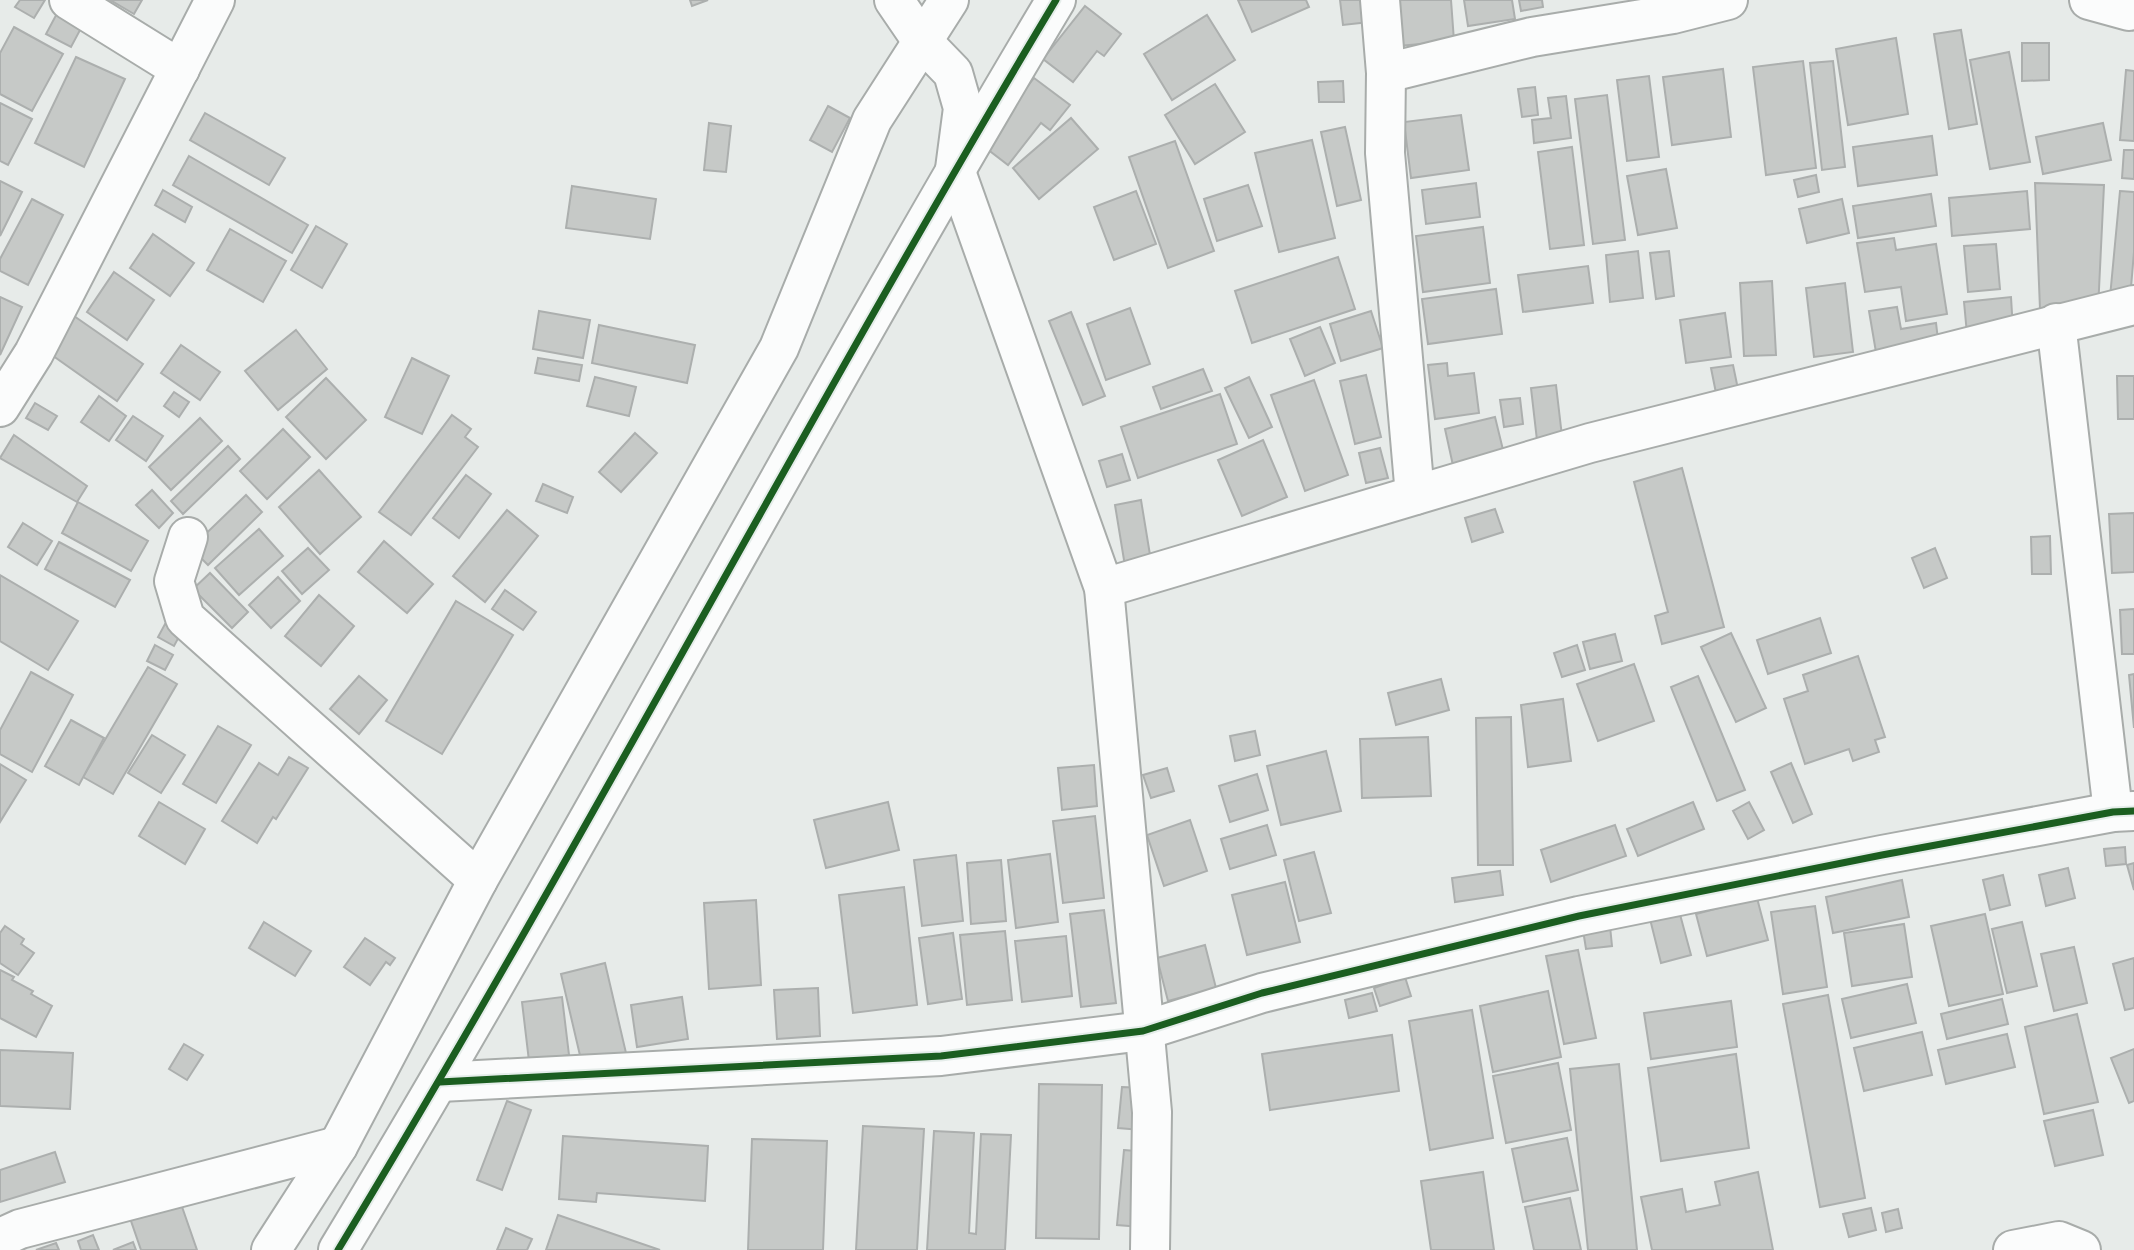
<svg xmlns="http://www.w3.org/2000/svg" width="2134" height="1250" font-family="Inter,sans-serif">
<rect width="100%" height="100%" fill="#e7ebe9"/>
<g fill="#c6c9c7" stroke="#acafae" stroke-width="2">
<polygon points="20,0 45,0 34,18 15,7"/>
<polygon points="110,0 142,0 134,14"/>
<polygon points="690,0 708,0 692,6"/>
<polygon points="1238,0 1306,0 1309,7 1252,32"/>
<polygon points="1340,0 1367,0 1369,22 1343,25"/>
<polygon points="1394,0 1451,0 1454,41 1398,46"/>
<polygon points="1464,0 1512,0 1515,19 1468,26"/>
<polygon points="1519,0 1542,0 1543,7 1521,11"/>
<polygon points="62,4 87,17 71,47 46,34"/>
<polygon points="1085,6 1121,34 1104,56 1097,51 1073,82 1043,59"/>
<polygon points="1207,15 1235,60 1172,100 1144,54"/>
<polygon points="14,27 63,54 32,111 0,94 0,53"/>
<polygon points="1961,30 1977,124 1949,129 1934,34"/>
<polygon points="1896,38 1908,114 1848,125 1836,49"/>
<polygon points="2022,43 2049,43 2049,80 2022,81"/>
<polygon points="2009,52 2030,162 1990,169 1970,60"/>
<polygon points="76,57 125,79 84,167 35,143"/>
<polygon points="1803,61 1816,168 1766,175 1753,67"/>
<polygon points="1833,61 1845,167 1822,170 1810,63"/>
<polygon points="1723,69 1731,137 1672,145 1663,77"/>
<polygon points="2126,70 2134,71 2134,141 2120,140"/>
<polygon points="1649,76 1659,157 1627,161 1617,80"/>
<polygon points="1034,78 1070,105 1050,130 1041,123 1008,165 982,145"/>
<polygon points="1343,81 1344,102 1319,102 1318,82"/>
<polygon points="1215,84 1245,132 1195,164 1165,115"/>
<polygon points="1535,87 1538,115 1522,117 1518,89"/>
<polygon points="1607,95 1625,240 1593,244 1575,99"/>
<polygon points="1566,96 1571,138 1534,143 1532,120 1551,118 1548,98"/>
<polygon points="0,103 32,119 8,165 0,161"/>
<polygon points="828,106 850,118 832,152 810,140"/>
<polygon points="205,113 285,158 269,185 190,140"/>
<polygon points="1461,115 1469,170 1411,178 1404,122"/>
<polygon points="1071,118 1098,149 1039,199 1013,168"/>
<polygon points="709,123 731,126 726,172 704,170"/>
<polygon points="2103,123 2111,160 2043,174 2036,137"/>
<polygon points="1345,127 1361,200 1337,206 1321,132"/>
<polygon points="1932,136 1937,175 1858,186 1853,147"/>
<polygon points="1312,140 1335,238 1279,252 1255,153"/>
<polygon points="1175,141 1214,251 1168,268 1129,157"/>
<polygon points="1572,147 1584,245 1550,249 1538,152"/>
<polygon points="2124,150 2134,150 2134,179 2122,178"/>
<polygon points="189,156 308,225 292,253 173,185"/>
<polygon points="1666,169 1677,228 1638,235 1627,176"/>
<polygon points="1816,175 1819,192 1798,197 1794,180"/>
<polygon points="0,181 22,192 0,236"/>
<polygon points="1476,183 1480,217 1426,224 1422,190"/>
<polygon points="2035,183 2104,185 2098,310 2040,309"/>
<polygon points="1248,185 1262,226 1217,241 1204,199"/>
<polygon points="572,186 656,199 650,239 566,228"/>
<polygon points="163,190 192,207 185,222 155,205"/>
<polygon points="1136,191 1156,244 1114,260 1094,207"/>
<polygon points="2027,191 2030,229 1952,236 1949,198"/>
<polygon points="2120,191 2134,192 2134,252 2130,299 2110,297"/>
<polygon points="1931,194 1936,226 1858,238 1853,206"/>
<polygon points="32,199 63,215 28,285 0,271 0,259"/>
<polygon points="1842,199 1849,233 1807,243 1799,209"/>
<polygon points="316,226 347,244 322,288 291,270"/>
<polygon points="1483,227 1490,283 1423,292 1416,236"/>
<polygon points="230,229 286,261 263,302 207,270"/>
<polygon points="153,234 194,263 170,296 130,268"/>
<polygon points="1894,238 1896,250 1936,244 1947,314 1906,321 1901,287 1865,292 1857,243"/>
<polygon points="1996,244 2000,289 1968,292 1964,246"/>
<polygon points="1638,251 1643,298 1610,302 1606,255"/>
<polygon points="1669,251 1674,296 1656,299 1650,253"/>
<polygon points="1338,257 1355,309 1252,343 1235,291"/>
<polygon points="1588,266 1593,303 1523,312 1518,275"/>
<polygon points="114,272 154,300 127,340 87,312"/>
<polygon points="1772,281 1776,355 1744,356 1740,283"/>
<polygon points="1845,283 1853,352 1814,357 1806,288"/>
<polygon points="1496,289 1502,334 1428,344 1422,299"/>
<polygon points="0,297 22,307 0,355"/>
<polygon points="2011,297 2013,330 1967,334 1964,302"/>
<polygon points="1897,307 1901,329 1936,323 1939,348 1877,358 1869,311"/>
<polygon points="1130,308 1150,364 1106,380 1087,324"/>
<polygon points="539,311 590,320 583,358 533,349"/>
<polygon points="1371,311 1383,348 1341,361 1330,324"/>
<polygon points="1071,312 1105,396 1083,405 1049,321"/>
<polygon points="1725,313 1731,357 1686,363 1680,320"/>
<polygon points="74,316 143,364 117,401 49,353"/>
<polygon points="599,325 695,345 687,383 592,363"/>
<polygon points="1320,327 1335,363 1305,376 1290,339"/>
<polygon points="296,330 327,369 278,410 245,371"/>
<polygon points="181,345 220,372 200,400 161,373"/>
<polygon points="412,358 449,376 422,434 385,417"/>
<polygon points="538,358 582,365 579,381 535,373"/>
<polygon points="1447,363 1448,376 1474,373 1479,413 1435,419 1428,365"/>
<polygon points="1733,365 1739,394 1717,398 1711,368"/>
<polygon points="1203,369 1212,391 1161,409 1153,387"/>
<polygon points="1366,375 1381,437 1355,444 1340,381"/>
<polygon points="2117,376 2134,376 2134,419 2118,419"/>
<polygon points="595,377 636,387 629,416 587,406"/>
<polygon points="1249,377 1272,427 1249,438 1225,388"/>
<polygon points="326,378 366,420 326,459 286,417"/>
<polygon points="1314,380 1348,475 1305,491 1271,395"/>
<polygon points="1556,385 1563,445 1538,449 1531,388"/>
<polygon points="174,392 189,402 179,417 164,406"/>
<polygon points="1220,394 1237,444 1138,478 1121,427"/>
<polygon points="99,396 126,416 109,441 81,422"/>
<polygon points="1520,398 1523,424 1504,427 1500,400"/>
<polygon points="35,403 57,416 48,430 26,418"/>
<polygon points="452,415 471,429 465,437 478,447 411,535 379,512"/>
<polygon points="133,416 163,436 146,461 116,440"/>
<polygon points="1495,417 1505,458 1454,470 1445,429"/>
<polygon points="200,418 222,441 171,490 149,467"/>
<polygon points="283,429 310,457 267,499 240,471"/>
<polygon points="635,433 657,453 621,492 599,472"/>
<polygon points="14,435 87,486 77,502 0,458"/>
<polygon points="1263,440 1287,497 1242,516 1218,460"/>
<polygon points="228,446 240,459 183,514 171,501"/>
<polygon points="1380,448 1388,478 1366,483 1359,453"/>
<polygon points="1122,454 1130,480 1107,487 1099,461"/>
<polygon points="1682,468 1724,627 1662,644 1655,616 1668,612 1634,482"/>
<polygon points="319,470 361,517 320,554 279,507"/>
<polygon points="466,475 491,494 459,538 433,518"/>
<polygon points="543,484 573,497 567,513 536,501"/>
<polygon points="152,490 173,513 159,528 136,505"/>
<polygon points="246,495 262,512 208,565 191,548"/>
<polygon points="1141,500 1151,561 1125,566 1115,505"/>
<polygon points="78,502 148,541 131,571 62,533"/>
<polygon points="1495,509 1503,532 1472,542 1465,518"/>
<polygon points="507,510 538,536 485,602 453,576"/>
<polygon points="2134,513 2134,572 2112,573 2109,514"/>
<polygon points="23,523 52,541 37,565 8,547"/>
<polygon points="259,529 283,556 239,595 215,568"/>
<polygon points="2050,536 2051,574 2032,574 2031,537"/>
<polygon points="384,541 433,584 407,613 358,572"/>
<polygon points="59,542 130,580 115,607 45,569"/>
<polygon points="308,548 329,570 302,594 282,571"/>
<polygon points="1935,548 1947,578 1924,588 1912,558"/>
<polygon points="210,573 248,612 232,628 193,589"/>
<polygon points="0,575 78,621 48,670 0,641"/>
<polygon points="278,577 300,601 271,628 249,605"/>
<polygon points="505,590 536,612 523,630 492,609"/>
<polygon points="319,595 354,626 321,666 285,636"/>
<polygon points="456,601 513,635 442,754 386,721"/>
<polygon points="2134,609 2134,654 2122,654 2120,610"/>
<polygon points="1820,618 1831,653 1768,674 1757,640"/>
<polygon points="165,624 181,633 174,646 158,637"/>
<polygon points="1731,633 1766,708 1736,722 1701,647"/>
<polygon points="1615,634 1622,661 1590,669 1583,642"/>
<polygon points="155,645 173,655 165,670 147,661"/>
<polygon points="1577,645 1585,670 1562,677 1554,653"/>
<polygon points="1858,656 1885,737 1875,740 1879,752 1853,761 1849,749 1805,764 1784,699 1808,691 1803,675"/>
<polygon points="1634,664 1654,721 1598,741 1577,684"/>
<polygon points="148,667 177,684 113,794 83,777"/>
<polygon points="31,672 73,695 32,772 0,754 0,730"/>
<polygon points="2134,674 2134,728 2129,675"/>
<polygon points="359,676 387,700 359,734 330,709"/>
<polygon points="1698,676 1745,790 1717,801 1671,687"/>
<polygon points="1441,679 1449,710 1396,725 1388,693"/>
<polygon points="1563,699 1571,761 1528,767 1521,705"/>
<polygon points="1511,717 1513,865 1478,865 1476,718"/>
<polygon points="71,720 104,738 79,785 45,766"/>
<polygon points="218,726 251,745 216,803 183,784"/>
<polygon points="1255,731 1260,755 1235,761 1230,736"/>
<polygon points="152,735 185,755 161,793 128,773"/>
<polygon points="1428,737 1431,796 1362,798 1360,739"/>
<polygon points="1326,751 1341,811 1281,825 1267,766"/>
<polygon points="289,757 308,768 276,819 273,817 257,843 222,821 259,763 278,775"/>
<polygon points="1791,763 1812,814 1793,823 1771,772"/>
<polygon points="0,764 26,780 0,822"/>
<polygon points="1094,765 1097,806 1062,810 1058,768"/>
<polygon points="1167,768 1174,791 1151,798 1143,775"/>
<polygon points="1257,774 1268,810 1230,822 1219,786"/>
<polygon points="159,802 205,829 185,864 139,836"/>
<polygon points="888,802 899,850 826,868 814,820"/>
<polygon points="1693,802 1704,829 1638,856 1627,829"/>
<polygon points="1749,802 1764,830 1748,839 1733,811"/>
<polygon points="1095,816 1104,898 1063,903 1053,821"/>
<polygon points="1190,820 1207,871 1164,886 1147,835"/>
<polygon points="1267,825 1276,855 1230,869 1221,839"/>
<polygon points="1615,825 1626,856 1551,882 1541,850"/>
<polygon points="2125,847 2126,864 2106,866 2104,849"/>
<polygon points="1314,852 1331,913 1299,921 1284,860"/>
<polygon points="1050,854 1058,922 1016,928 1008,860"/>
<polygon points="956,855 963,921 922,926 914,860"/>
<polygon points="1001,860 1006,921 971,924 967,863"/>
<polygon points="2134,863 2134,890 2127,865"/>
<polygon points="2068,868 2075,898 2046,906 2039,875"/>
<polygon points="1500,871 1503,895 1455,902 1452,878"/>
<polygon points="2003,875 2010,905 1990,910 1983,880"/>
<polygon points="1902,880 1909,917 1833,933 1826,897"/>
<polygon points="1285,882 1300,942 1247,955 1232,895"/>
<polygon points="904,887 917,1005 853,1013 839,895"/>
<polygon points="1757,898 1768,940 1707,956 1696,914"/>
<polygon points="756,900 761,985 709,989 704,903"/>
<polygon points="1815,906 1827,987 1783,994 1771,912"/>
<polygon points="1678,907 1691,955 1661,963 1649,915"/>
<polygon points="1104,910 1116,1003 1081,1007 1070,914"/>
<polygon points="1985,914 2003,994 1949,1006 1931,926"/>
<polygon points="264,922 311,951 295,976 249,948"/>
<polygon points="2022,922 2037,986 2007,993 1992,929"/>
<polygon points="1904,924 1912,977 1852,986 1844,933"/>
<polygon points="5,926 24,939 21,944 34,953 18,975 0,963 0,933"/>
<polygon points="1610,926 1612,946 1586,949 1583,930"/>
<polygon points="1005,931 1012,1000 967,1005 960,935"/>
<polygon points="953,933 962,999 928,1004 919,938"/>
<polygon points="1066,936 1072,996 1022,1002 1015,941"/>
<polygon points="365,938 395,958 390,965 386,962 370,985 344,967"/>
<polygon points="1205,945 1216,988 1168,1001 1157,958"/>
<polygon points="2074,947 2087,1003 2054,1011 2041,954"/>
<polygon points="1578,950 1596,1038 1564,1044 1546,956"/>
<polygon points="2134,958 2134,1008 2125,1010 2113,964"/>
<polygon points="605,963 626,1053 582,1064 561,974"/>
<polygon points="0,970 14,977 12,980 33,991 31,994 52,1006 36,1037 0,1018"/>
<polygon points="1405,977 1411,996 1380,1006 1374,988"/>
<polygon points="1907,984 1916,1023 1851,1038 1842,999"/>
<polygon points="818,988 820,1036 777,1039 774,990"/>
<polygon points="1548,991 1561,1057 1493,1072 1480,1006"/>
<polygon points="1372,993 1377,1011 1349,1018 1345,1000"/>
<polygon points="1828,995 1865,1198 1820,1207 1783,1004"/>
<polygon points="562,997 569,1055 529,1061 522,1002"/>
<polygon points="682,997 688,1039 637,1047 631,1005"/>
<polygon points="2002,999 2008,1024 1947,1039 1941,1014"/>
<polygon points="1731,1001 1737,1047 1651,1059 1644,1013"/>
<polygon points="1472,1010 1493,1138 1430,1150 1409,1021"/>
<polygon points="2077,1014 2098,1102 2044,1114 2025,1027"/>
<polygon points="1922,1032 1932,1075 1864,1091 1854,1048"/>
<polygon points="2007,1034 2015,1067 1946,1084 1938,1050"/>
<polygon points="1392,1035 1399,1091 1270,1110 1262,1054"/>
<polygon points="184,1044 203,1055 187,1080 169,1069"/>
<polygon points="2134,1049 2134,1101 2129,1103 2111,1058"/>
<polygon points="0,1050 73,1053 70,1109 0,1106"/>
<polygon points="1736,1054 1749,1148 1661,1161 1648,1068"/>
<polygon points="1558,1063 1571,1130 1506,1143 1493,1076"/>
<polygon points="1619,1064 1637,1250 1588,1250 1570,1069"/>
<polygon points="1039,1084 1102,1085 1099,1239 1036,1238"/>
<polygon points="1122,1087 1144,1088 1141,1130 1118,1128"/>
<polygon points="507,1101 531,1110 502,1190 477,1180"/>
<polygon points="2093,1110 2103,1155 2055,1166 2044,1121"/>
<polygon points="863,1126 924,1129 917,1250 856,1250"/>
<polygon points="934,1131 974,1133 969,1233 976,1234 981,1134 1011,1135 1005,1250 927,1250"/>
<polygon points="563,1136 708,1146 705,1201 597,1193 596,1202 559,1199"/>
<polygon points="1567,1138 1578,1190 1523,1202 1512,1149"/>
<polygon points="752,1139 827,1141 823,1250 748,1250"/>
<polygon points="1124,1150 1147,1152 1141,1227 1117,1225"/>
<polygon points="55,1152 65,1182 0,1202 0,1170"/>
<polygon points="1483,1172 1494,1250 1431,1250 1421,1181"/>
<polygon points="1758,1172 1773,1250 1652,1250 1641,1197 1682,1189 1686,1212 1720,1205 1715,1182"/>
<polygon points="1570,1198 1581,1250 1534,1250 1525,1207"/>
<polygon points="180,1201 197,1250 141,1250 130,1218"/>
<polygon points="1871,1208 1876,1230 1849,1237 1843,1214"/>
<polygon points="1898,1209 1902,1228 1886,1232 1882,1213"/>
<polygon points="558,1215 660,1250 546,1250"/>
<polygon points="506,1228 532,1239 527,1250 497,1250"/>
<polygon points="93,1235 99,1250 81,1250 78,1241"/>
<polygon points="133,1242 136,1250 113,1250"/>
<polygon points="56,1243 59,1250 36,1250"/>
</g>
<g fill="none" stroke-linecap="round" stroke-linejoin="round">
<defs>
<g id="minor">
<polyline points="69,0 180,69"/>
<polyline points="894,0 922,41 953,73 963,108 955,169 1104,588 1152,1112 1150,1250"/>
<polyline points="1380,0 1386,73 1385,153 1415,495"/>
<polyline points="2089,0 2129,11"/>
<polyline points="1386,73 1532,37 1673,14 1728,0"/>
<polyline points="2056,323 2113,812"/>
<polyline points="0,407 34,353 215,0"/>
<polyline points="188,537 174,581 185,618 478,880"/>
<polyline points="1104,588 1590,443 2134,305"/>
<polyline points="440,1082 941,1056 1143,1031 1262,993 1579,916 1882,855 2113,812 2134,811"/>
<polyline points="0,1238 20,1229 338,1146"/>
<polyline points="271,1250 338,1146 478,880 779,348 872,120 949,0"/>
<path d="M338,1250C587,839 809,412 1056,0"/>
<polyline points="2013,1250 2059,1241 2081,1250"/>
</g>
</defs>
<use href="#minor" stroke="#a8acaa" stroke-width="42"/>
<use href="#minor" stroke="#fbfcfc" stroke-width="38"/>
<defs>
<g id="cycleway">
<polyline points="440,1082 941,1056 1143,1031 1262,993 1579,916 1882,855 2113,812 2134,811"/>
<path d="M338,1250C587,839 809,412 1056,0"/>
</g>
</defs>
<use href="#cycleway" stroke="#e5edea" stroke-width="11"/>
<use href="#cycleway" stroke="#1b5e20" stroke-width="7"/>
</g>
</svg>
